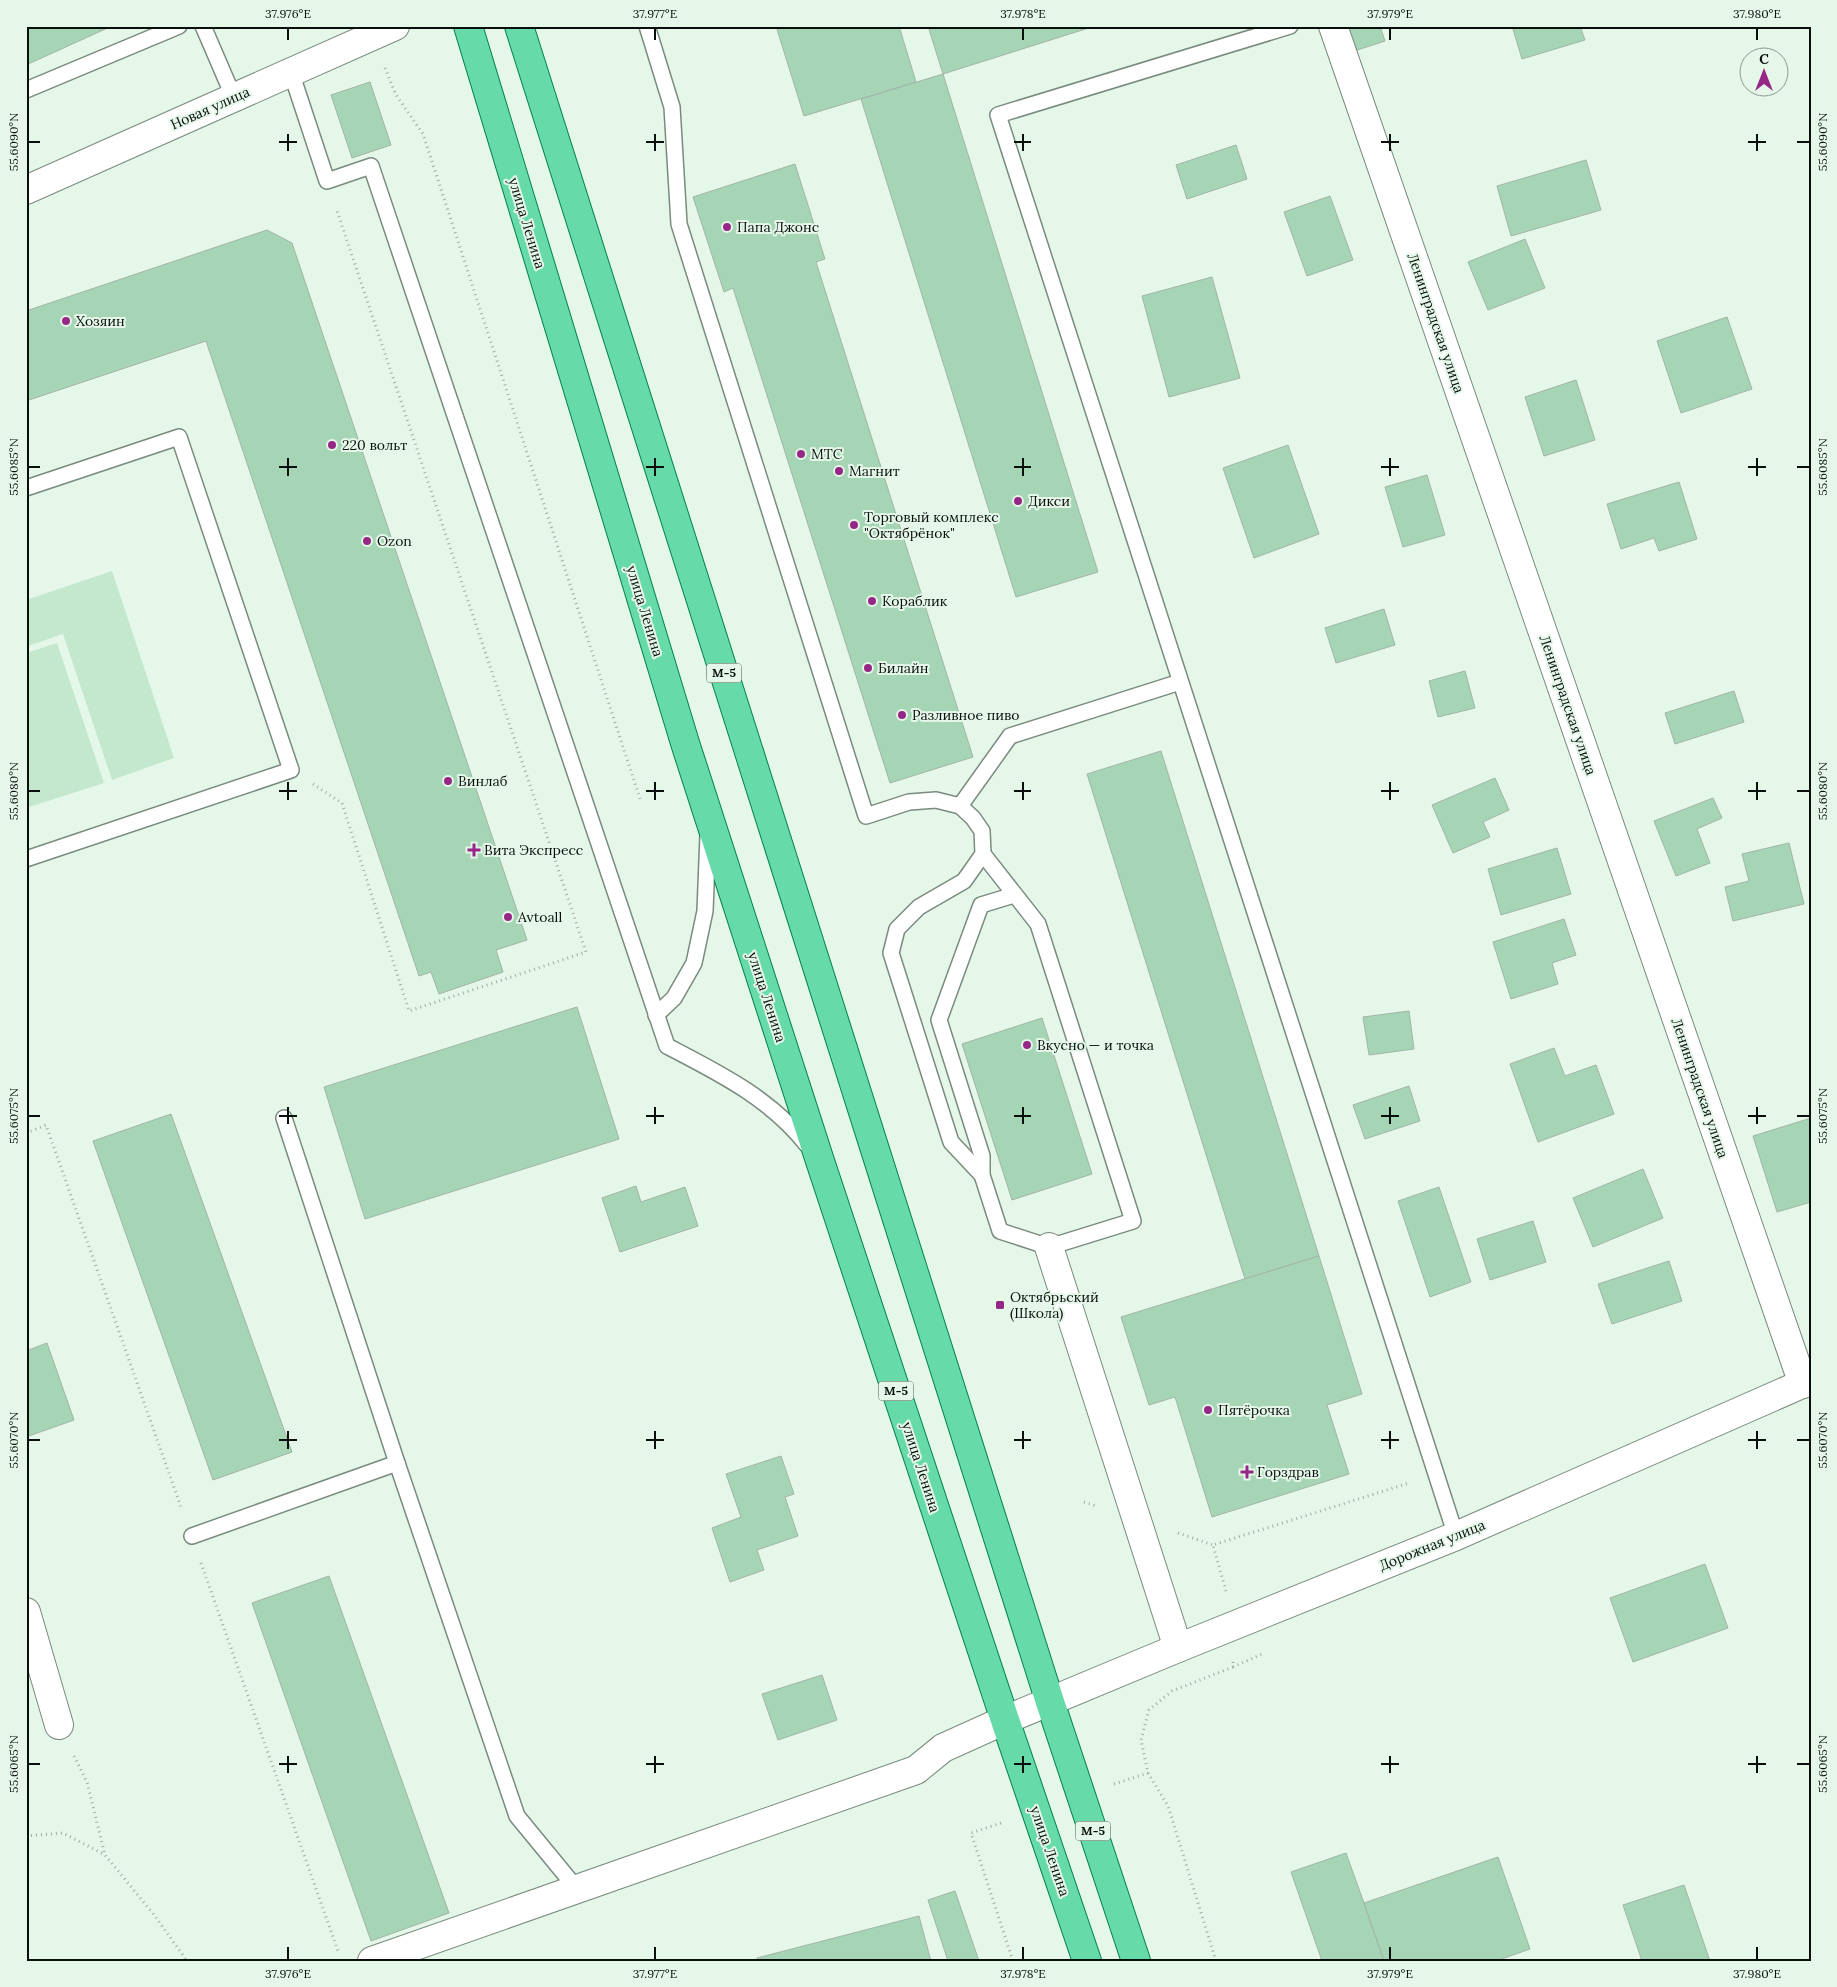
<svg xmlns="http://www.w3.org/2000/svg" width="1837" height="1987" font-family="Lora,serif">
<rect width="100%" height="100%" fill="#e4f7e9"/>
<g fill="#c4e8ce">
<polygon points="112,571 174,758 112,780 63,634 28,646 26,642 26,600"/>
<polygon points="57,643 104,783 26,808 26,653"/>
</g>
<g fill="#a5d5b4" stroke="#a2b4a7">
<polygon points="26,26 112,26 26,65"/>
<polygon points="776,26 899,26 916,82 804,116"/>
<polygon points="928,26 1095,26 943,74"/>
<polygon points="1340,26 1380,26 1385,41 1348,53"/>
<polygon points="1512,26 1580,26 1585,40 1522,59"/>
<polygon points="943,74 1098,572 1016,597 861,99"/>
<polygon points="370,82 391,145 352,158 331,95"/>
<polygon points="1236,145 1247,179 1187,199 1176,165"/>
<polygon points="1586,160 1601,210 1511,236 1497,186"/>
<polygon points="795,164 825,259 816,262 973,757 890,783 733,288 724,292 693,197"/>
<polygon points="1330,196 1353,260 1307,276 1284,212"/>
<polygon points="267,230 292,243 527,940 496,950 503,972 439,994 431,972 419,976 206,341 26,401 26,311"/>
<polygon points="1525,239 1545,288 1488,310 1468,262"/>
<polygon points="1212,277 1240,378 1169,397 1142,296"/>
<polygon points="1727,317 1752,389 1681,413 1657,341"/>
<polygon points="1576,380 1595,440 1544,456 1525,397"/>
<polygon points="1288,445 1319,534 1254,558 1223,468"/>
<polygon points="1427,475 1445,535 1403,547 1385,487"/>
<polygon points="1679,482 1697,539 1659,551 1654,538 1621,549 1607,504"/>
<polygon points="1384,609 1395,645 1336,663 1325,628"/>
<polygon points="1465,671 1475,708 1438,717 1429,681"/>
<polygon points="1734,691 1744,722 1675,744 1665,713"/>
<polygon points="1161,751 1319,1256 1245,1279 1087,774"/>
<polygon points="1495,778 1509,810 1483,822 1490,837 1453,853 1432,805"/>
<polygon points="1713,798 1722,818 1697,829 1710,863 1676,876 1654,821"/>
<polygon points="1789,843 1804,904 1733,921 1725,887 1749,881 1742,854"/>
<polygon points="1557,848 1571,894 1501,915 1488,869"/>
<polygon points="1564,919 1576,955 1552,963 1558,984 1511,999 1493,942"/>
<polygon points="577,1007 619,1139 365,1219 324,1087"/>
<polygon points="1409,1011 1414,1049 1369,1055 1363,1017"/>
<polygon points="1042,1018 1092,1174 1012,1200 962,1044"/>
<polygon points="1554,1048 1565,1076 1596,1065 1614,1114 1538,1142 1510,1064"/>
<polygon points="1409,1086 1420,1121 1365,1139 1353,1105"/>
<polygon points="171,1114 292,1452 213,1480 93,1141"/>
<polygon points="1811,1118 1811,1202 1777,1212 1753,1136"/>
<polygon points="1643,1169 1663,1218 1593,1247 1573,1198"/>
<polygon points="636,1186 641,1202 685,1187 698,1226 620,1252 602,1198"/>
<polygon points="1439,1187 1471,1282 1430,1297 1398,1201"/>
<polygon points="1533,1221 1546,1262 1490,1280 1477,1239"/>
<polygon points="1319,1256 1362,1394 1327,1405 1349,1474 1212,1517 1175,1397 1149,1405 1121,1317"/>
<polygon points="1669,1261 1682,1301 1612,1324 1598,1284"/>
<polygon points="47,1343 74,1420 26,1437 26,1351"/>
<polygon points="781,1456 794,1494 785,1497 798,1536 757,1550 764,1570 730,1582 712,1528 741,1517 726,1474"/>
<polygon points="1705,1564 1728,1628 1633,1662 1610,1598"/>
<polygon points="329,1576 449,1913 371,1941 252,1603"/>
<polygon points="822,1675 837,1720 778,1740 762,1694"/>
<polygon points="1346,1853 1364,1903 1384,1961 1322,1961 1291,1872"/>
<polygon points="1498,1857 1530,1949 1496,1961 1384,1961 1364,1903"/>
<polygon points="1684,1885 1710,1961 1642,1961 1623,1905"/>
<polygon points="955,1891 979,1961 948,1961 928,1900"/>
<polygon points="919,1916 931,1961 757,1961 757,1958"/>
</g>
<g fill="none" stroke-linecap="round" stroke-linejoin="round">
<defs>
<g id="service">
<polyline points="203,26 234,98"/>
<polyline points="647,26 672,107 679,224 866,816 909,802 936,800 960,806 973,818 982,831 983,854 964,881 919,907 897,929 891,953 951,1142 982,1175"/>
<polyline points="1290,26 998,115 1456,1536"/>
<path d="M291,72L327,181L371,166L667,1046C719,1073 770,1098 807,1145"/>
<polyline points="26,90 179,26"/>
<polyline points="26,488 179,437 291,770 26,859"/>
<polyline points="960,806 1010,736 1180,682"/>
<polyline points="983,854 1038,924 1133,1221 1049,1247 1000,1231 982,1175 982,1156 939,1020 981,905 1014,895"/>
<polyline points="656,1015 674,998 694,963 705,911 708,835"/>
<polyline points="284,1118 397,1463 517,1816 577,1889"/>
<polyline points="192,1536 397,1463"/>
</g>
<g id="minor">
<polyline points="1333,26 1803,1384"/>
<polyline points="26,190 395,26"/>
<polyline points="1049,1247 1178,1648"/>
<polyline points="26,1612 59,1725"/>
<polyline points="372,1961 916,1770 943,1748 1005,1720 1178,1648 1456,1536 1811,1380"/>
</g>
<g id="primary">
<polyline points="468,26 685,743 820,1161 1005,1720 1087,1961"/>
<polyline points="519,26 1050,1702 1136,1961"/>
</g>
</defs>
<use href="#service" stroke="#798b7e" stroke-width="18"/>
<use href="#minor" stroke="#798b7e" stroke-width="30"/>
<use href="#primary" stroke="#03834c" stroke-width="30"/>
<g stroke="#9faea3" stroke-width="3" stroke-dasharray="1 4" stroke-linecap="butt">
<polyline points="385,68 396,95 423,134 641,802"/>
<polyline points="313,784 342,803 409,1011 586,952 336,208"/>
<polyline points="26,1133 46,1125 182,1510"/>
<polyline points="1084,1502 1096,1506"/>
<polyline points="1178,1533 1213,1545"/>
<polyline points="201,1563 338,1951"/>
<polyline points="1226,1591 1213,1545 1409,1483"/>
<polyline points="1233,1667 1262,1654"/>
<polyline points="74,1756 87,1782 105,1855"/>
<polyline points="1114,1784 1148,1773"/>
<polyline points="1001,1823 971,1833 1013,1961"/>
<polyline points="26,1836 63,1833 105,1855 155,1916 187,1961"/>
<polyline points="1216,1961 1168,1806 1148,1773 1141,1740 1149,1710 1172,1691 1233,1667 1233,1662"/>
</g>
<use href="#service" stroke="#fff" stroke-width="15"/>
<use href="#minor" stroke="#fff" stroke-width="28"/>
<use href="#primary" stroke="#66daa8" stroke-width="28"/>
</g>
<path fill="none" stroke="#09100c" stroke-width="2" d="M288,28V40M655,28V40M1023,28V40M1390,28V40M1757,28V40M288,134V151M655,134V151M1023,134V151M1390,134V151M1757,134V151M28,142H40M279,142H297M646,142H664M1014,142H1031M1381,142H1399M1748,142H1766M1797,142H1810M288,458V476M655,458V476M1023,458V476M1390,458V476M1757,458V476M28,467H40M279,467H297M646,467H664M1014,467H1031M1381,467H1399M1748,467H1766M1797,467H1810M288,782V800M655,782V800M1023,782V800M1390,782V800M1757,782V800M28,791H40M279,791H297M646,791H664M1014,791H1031M1381,791H1399M1748,791H1766M1797,791H1810M288,1107V1124M655,1107V1124M1023,1107V1124M1390,1107V1124M1757,1107V1124M28,1116H40M279,1116H297M646,1116H664M1014,1116H1031M1381,1116H1399M1748,1116H1766M1797,1116H1810M288,1431V1449M655,1431V1449M1023,1431V1449M1390,1431V1449M1757,1431V1449M28,1440H40M279,1440H297M646,1440H664M1014,1440H1031M1381,1440H1399M1748,1440H1766M1797,1440H1810M288,1756V1773M655,1756V1773M1023,1756V1773M1390,1756V1773M1757,1756V1773M28,1764H40M279,1764H297M646,1764H664M1014,1764H1031M1381,1764H1399M1748,1764H1766M1797,1764H1810M288,1947V1960M655,1947V1960M1023,1947V1960M1390,1947V1960M1757,1947V1960"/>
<g fill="#972786" stroke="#e4f7e9" stroke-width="2">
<circle cx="727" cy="227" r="5"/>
<circle cx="66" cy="321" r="5"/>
<circle cx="332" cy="445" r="5"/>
<circle cx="801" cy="454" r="5"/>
<circle cx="839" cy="471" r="5"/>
<circle cx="1018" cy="501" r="5"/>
<circle cx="854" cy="525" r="5"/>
<circle cx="367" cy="541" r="5"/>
<circle cx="872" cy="601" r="5"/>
<circle cx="868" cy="668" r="5"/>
<circle cx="902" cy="715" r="5"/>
<circle cx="448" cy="781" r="5"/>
<path d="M471.5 842.5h5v5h5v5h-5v5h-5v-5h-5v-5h5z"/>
<circle cx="508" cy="917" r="5"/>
<circle cx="1027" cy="1045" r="5"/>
<rect x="995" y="1300" width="10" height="10" rx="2.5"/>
<circle cx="1208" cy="1410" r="5"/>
<path d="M1244.5 1464.5h5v5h5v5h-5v5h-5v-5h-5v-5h5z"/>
</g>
<g text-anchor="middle" stroke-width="4" stroke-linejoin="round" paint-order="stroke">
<g fill="#e4f7e9" stroke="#4b554e" stroke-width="1">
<rect x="706.5" y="663.5" width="35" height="19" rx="4"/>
<rect x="878.5" y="1381.5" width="35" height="19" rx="4"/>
<rect x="1075.5" y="1821.5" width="35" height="19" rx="4"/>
</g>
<g font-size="12" font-weight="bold" fill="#09100c">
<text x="724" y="677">М-5</text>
<text x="896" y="1395">М-5</text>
<text x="1093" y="1835">М-5</text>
</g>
<g font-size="14" fill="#09100c" stroke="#e4f7e9">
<text transform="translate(210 108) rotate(-24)" y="5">Новая улица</text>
<text transform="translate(527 223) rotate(73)" y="5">улица Ленина</text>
<text transform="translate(1436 323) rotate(71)" y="5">Ленинградская улица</text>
<text transform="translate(645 611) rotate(73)" y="5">улица Ленина</text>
<text transform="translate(1568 705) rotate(71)" y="5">Ленинградская улица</text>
<text transform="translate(767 997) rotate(72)" y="5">улица Ленина</text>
<text transform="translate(1700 1088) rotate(71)" y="5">Ленинградская улица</text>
<text transform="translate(921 1467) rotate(72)" y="5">улица Ленина</text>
<text transform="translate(1432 1545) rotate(-22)" y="5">Дорожная улица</text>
<text transform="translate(1050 1851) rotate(71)" y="5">улица Ленина</text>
</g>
<g font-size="14" fill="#09100c" stroke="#e4f7e9" text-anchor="start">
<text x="737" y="232">Папа Джонс</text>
<text x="76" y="326">Хозяин</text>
<text x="342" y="450">220 вольт</text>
<text x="811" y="459">МТС</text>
<text x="849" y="476">Магнит</text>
<text x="1028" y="506">Дикси</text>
<text x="864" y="522">Торговый комплекс<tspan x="864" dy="16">"Октябрёнок"</tspan></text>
<text x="377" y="546">Ozon</text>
<text x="882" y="606">Кораблик</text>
<text x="878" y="673">Билайн</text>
<text x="912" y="720">Разливное пиво</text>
<text x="458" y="786">Винлаб</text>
<text x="484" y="855">Вита Экспресс</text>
<text x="518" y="922">Avtoall</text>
<text x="1037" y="1050">Вкусно — и точка</text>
<text x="1010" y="1302">Октябрьский<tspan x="1010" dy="16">(Школа)</tspan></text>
<text x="1218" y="1415">Пятёрочка</text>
<text x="1257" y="1477">Горздрав</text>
</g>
</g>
<rect width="1837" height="1987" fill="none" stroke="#e4f7e9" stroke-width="55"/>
<g transform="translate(1764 72)"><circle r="24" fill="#e4f7e9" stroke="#8c9b91"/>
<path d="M0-4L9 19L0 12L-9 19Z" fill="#972786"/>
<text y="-8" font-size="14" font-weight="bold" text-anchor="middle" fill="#09100c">С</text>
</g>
<rect x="28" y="28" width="1782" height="1932" fill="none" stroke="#09100c" stroke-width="2"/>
<g font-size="12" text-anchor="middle" fill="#09100c">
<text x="288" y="18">37.976°E</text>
<text x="655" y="18">37.977°E</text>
<text x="1023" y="18">37.978°E</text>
<text x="1390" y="18">37.979°E</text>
<text x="1757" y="18">37.980°E</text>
<text transform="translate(14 142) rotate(-90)" y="4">55.6090°N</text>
<text transform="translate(1823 142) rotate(-90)" y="4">55.6090°N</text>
<text transform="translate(14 467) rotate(-90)" y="4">55.6085°N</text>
<text transform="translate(1823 467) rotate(-90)" y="4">55.6085°N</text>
<text transform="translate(14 791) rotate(-90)" y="4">55.6080°N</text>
<text transform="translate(1823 791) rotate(-90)" y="4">55.6080°N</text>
<text transform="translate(14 1116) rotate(-90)" y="4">55.6075°N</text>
<text transform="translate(1823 1116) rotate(-90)" y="4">55.6075°N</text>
<text transform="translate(14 1440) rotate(-90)" y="4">55.6070°N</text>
<text transform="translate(1823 1440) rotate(-90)" y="4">55.6070°N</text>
<text transform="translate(14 1764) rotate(-90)" y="4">55.6065°N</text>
<text transform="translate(1823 1764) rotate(-90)" y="4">55.6065°N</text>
<text x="288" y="1978">37.976°E</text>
<text x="655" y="1978">37.977°E</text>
<text x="1023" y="1978">37.978°E</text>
<text x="1390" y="1978">37.979°E</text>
<text x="1757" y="1978">37.980°E</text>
</g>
</svg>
